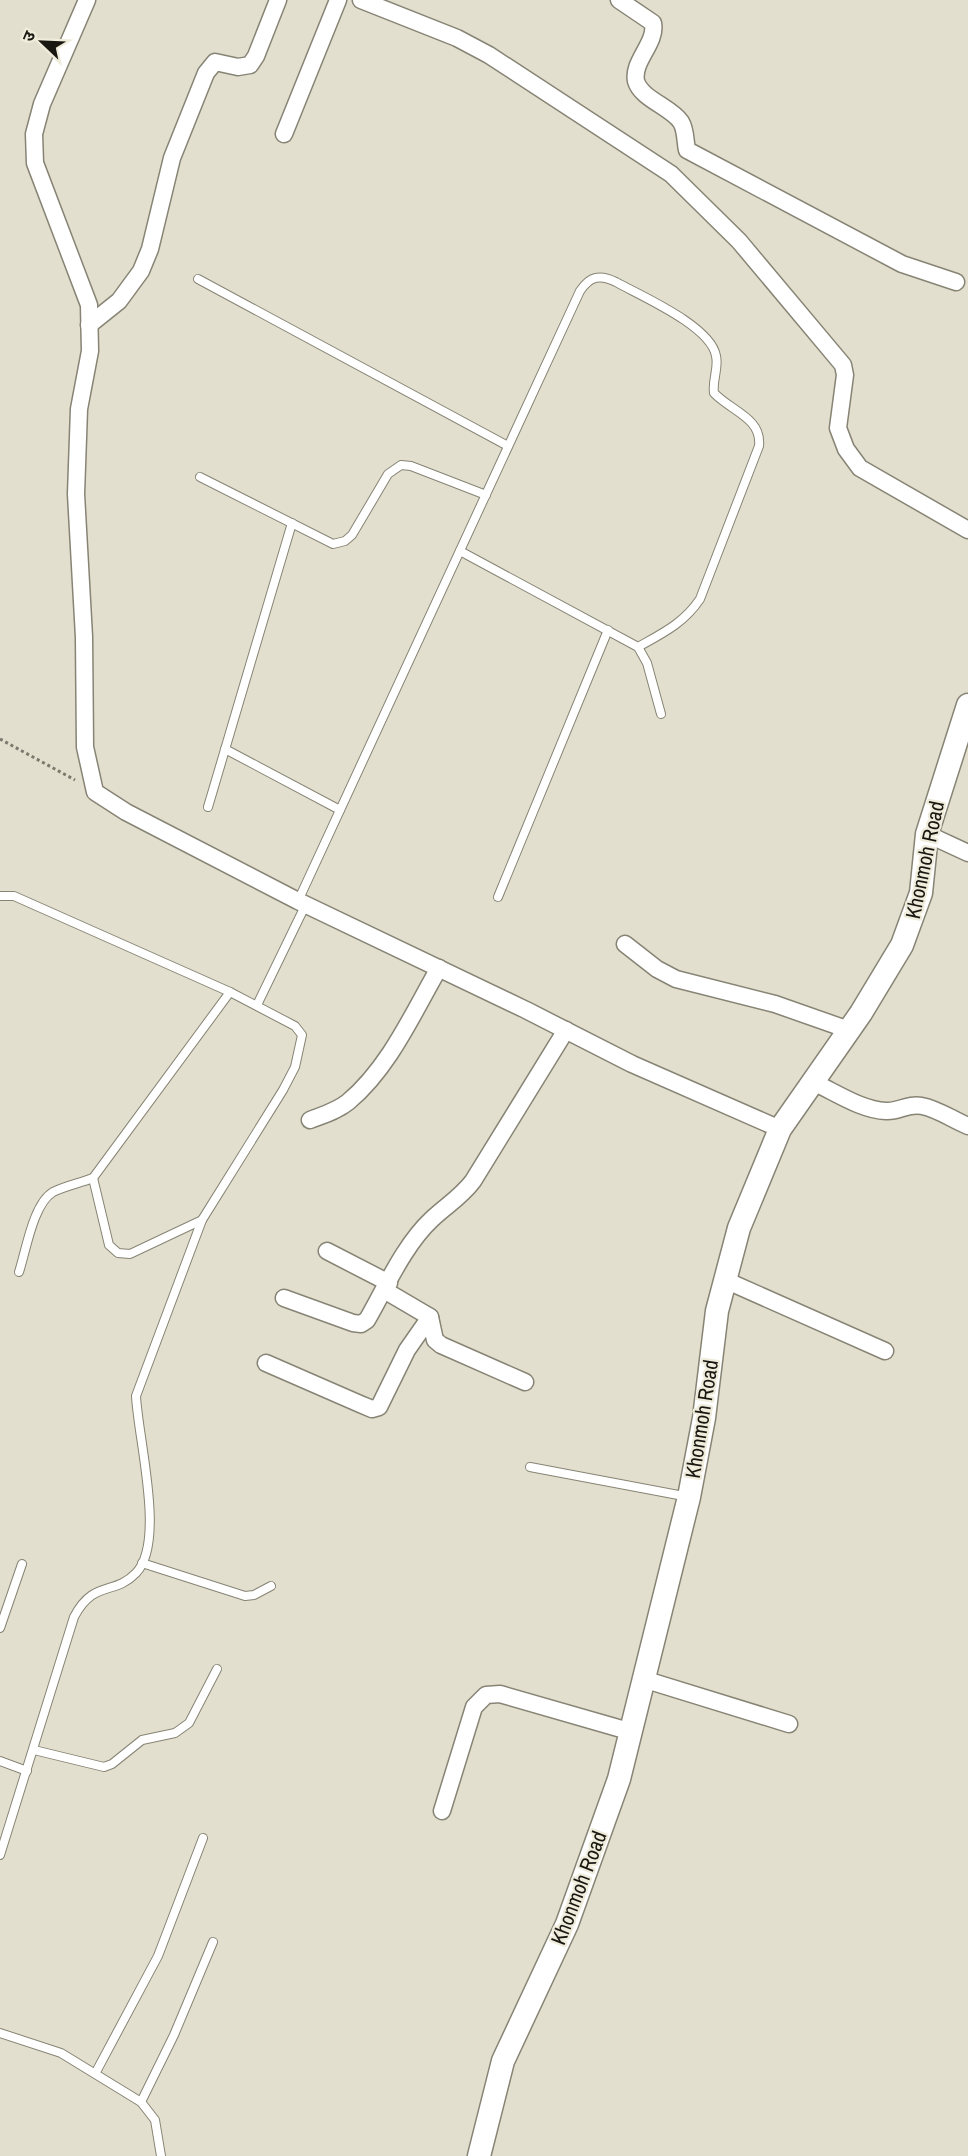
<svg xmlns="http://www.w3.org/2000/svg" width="968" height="2156" font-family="'Archivo Narrow','Noto Sans Devanagari',sans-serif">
<rect width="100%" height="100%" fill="#e2dfce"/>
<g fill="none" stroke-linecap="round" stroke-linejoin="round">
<defs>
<g id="service">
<polyline points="198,279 508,446"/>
<polyline points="200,477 333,544 345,541 352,535 388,474 401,465 411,466 486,495"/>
<polyline points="460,551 638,647 647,663 661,714"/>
<polyline points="225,749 340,810"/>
<polyline points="208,807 292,523"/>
<path d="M0,896H14L230,992L295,1026L302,1035L295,1067L283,1090L202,1220L130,1254L118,1253L109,1245L93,1178C80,1183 65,1186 53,1192C33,1204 26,1251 19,1272"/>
<polyline points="498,897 608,630"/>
<path d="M298,901L580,291C590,276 600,274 616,282C641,296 711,326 716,356C719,368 712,380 714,393C731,411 762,418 759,446L700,599C684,623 663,633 638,647"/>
<polyline points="257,1005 306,904"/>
<polyline points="93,1178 230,992"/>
<polyline points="530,1467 689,1497"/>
<polyline points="142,1563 245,1596 254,1595 271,1586"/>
<polyline points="0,1628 22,1564"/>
<polyline points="34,1750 104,1767 112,1764 142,1740 175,1733 189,1723 217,1669"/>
<polyline points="0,1761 27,1771"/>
<path d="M0,1855L74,1617C94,1579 114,1596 136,1573C166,1542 138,1439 136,1396L202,1220"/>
<polyline points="0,2033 61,2053 141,2102 155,2120 161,2156"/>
<polyline points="96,2072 158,1956 203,1838"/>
<polyline points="141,2102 174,2035 213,1942"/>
</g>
<g id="minor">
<polyline points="87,0 42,104 34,134 35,163 89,305 90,351 79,409 76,494 84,637 85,747 95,792 126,812 298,901 526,1010 632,1064 780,1129"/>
<polyline points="361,0 457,38 489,55 671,174 739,241 843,365 845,375 838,428 846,449 860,468 968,530"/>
<path d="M619,0L653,23C657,43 632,61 636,81C641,99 671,107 681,122C686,130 685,141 687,150L902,264L956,282"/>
<polyline points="284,134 338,0"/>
<polyline points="89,325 119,301 141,271 150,249 172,158 206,73 215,62 238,67 250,65 256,56 278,0"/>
<polyline points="927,834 968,853"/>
<polyline points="625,944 657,969 676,979 775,1004 849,1030"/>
<path d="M813,1082C835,1092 861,1110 886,1111C899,1112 908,1103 922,1106C938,1109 953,1120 968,1126"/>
<path d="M310,1120C323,1115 337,1111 348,1102C389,1068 413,1013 439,968"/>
<polyline points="327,1251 389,1283"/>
<polyline points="725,1280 885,1351"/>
<polyline points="384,1290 430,1317 435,1340 441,1345 525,1382"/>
<path d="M284,1298L353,1323L361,1324L367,1320C386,1287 404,1245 432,1219C447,1205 461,1197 473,1181L566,1030"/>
<polyline points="266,1363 360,1404 372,1409 379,1407 407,1350 430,1317"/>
<polyline points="643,1679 789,1724"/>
<polyline points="442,1811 474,1707 486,1695 500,1694 632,1732"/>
</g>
<polyline id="secondary" points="479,2156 503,2061 567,1924 619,1779 689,1497 704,1418 717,1311 739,1228 780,1129 861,1013 902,945 921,893 927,834 968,705"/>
</defs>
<use href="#service" stroke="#878475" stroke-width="10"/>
<use href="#minor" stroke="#878475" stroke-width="19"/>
<use href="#secondary" stroke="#878475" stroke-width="25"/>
<polyline stroke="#7b796d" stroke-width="3" stroke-dasharray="3 3" stroke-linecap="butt" points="0,739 75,780"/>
<use href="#service" stroke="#fff" stroke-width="8"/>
<use href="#minor" stroke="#fff" stroke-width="16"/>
<use href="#secondary" stroke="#fff" stroke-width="22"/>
</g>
<g text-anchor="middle" stroke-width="4.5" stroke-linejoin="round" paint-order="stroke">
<g font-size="21" fill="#181711" stroke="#efecdb">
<text transform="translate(925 860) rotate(-78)" y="7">Khonmoh Road</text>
<text transform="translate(702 1419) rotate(-81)" y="7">Khonmoh Road</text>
<text transform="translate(579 1888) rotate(-69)" y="7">Khonmoh Road</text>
</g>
</g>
<g transform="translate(42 42) rotate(293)" stroke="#efecdb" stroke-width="4.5" paint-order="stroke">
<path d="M0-4.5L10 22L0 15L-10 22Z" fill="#181711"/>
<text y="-9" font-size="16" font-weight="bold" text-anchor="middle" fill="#181711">उ</text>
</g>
</svg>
